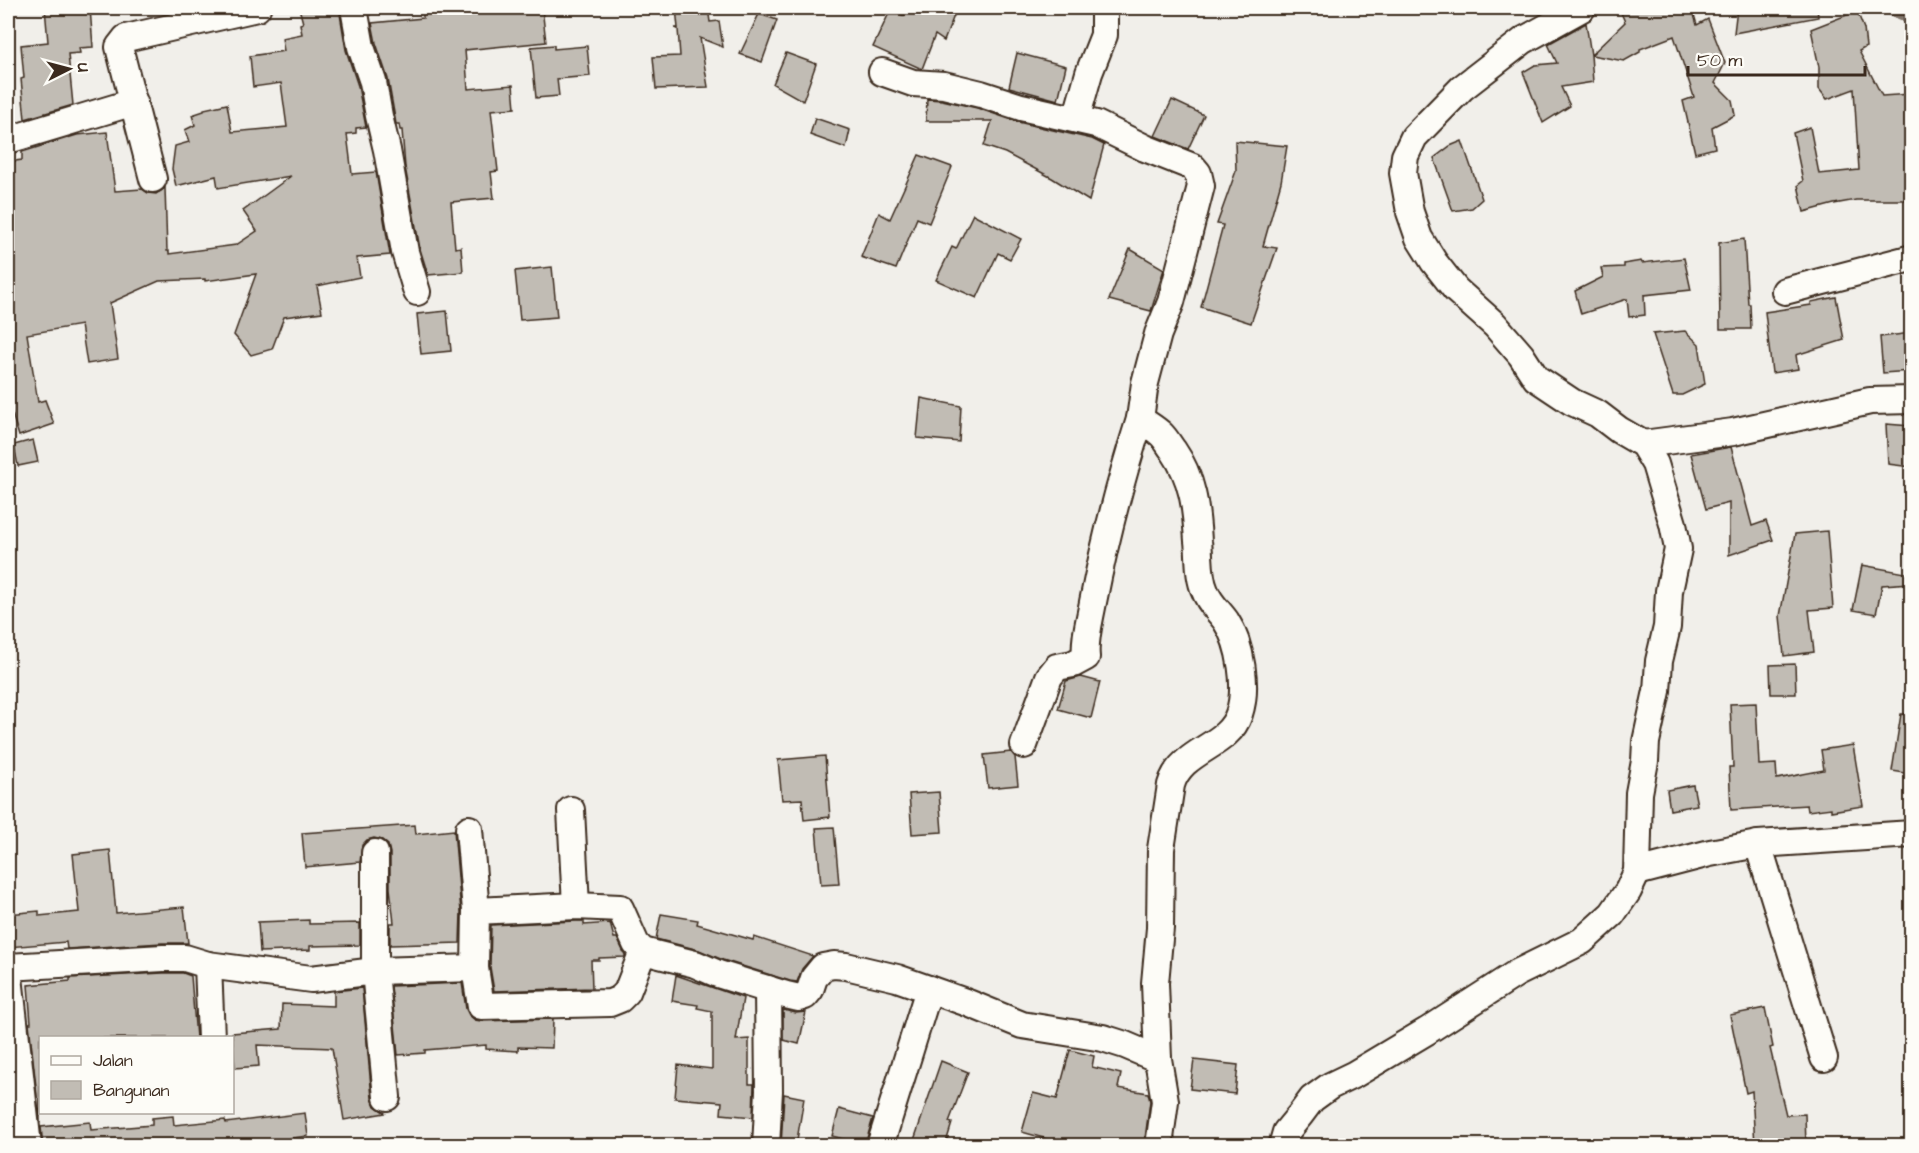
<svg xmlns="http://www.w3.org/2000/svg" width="1919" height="1153" font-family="'Architects Daughter',sans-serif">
<rect width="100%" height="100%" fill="#f1efea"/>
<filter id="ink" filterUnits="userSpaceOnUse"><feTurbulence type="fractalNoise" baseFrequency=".0167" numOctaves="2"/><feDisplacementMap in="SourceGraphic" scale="12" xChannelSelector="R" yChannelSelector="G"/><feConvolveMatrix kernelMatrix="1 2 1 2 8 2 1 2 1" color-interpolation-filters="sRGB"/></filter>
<g filter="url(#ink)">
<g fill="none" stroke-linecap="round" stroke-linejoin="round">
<polyline stroke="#80746b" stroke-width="7" points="1881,8 1912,21"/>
</g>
<g fill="#c1bcb4" stroke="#3b2a1e" stroke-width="1.5">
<polygon points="45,8 90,8 93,47 79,48 80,53 68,54 73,105 25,119 21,79 24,78 21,45 48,42"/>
<polygon points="299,8 339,8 346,50 358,86 366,127 356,128 356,133 347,134 352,174 376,172 390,255 357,258 360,277 317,286 322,312 284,317 272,349 251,355 234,335 256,274 205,281 205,279 159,281 110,303 118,359 87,364 81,325 27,334 38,402 45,400 54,424 19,436 8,401 8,204 11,203 8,180 8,162 22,160 22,152 77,135 107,132 115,191 142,189 148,193 156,194 165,188 167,251 169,251 169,254 236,245 257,231 243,211 291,176 218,188 216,176 176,186 172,169 175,146 189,142 185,130 195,125 192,115 204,111 204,109 227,104 232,132 287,127 281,83 253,87 250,56 284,51 282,38 302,34 300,24 303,23"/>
<polygon points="476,8 542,8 546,42 465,50 468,89 513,85 515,108 491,110 498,171 491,172 494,198 451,202 455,248 461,247 463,272 428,275 420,249 405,167 402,130 400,130 399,124 396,124 388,79 376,43 372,23 423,18 423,13"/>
<polygon points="676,8 708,8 710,22 719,21 723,47 700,38 708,87 656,89 653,57 680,56 678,29 675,28 678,28"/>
<polygon points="908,8 957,8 944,41 935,35 922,69 873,47 891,9 904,16"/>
<polygon points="1619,8 1692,8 1697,25 1708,19 1725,63 1715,83 1732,100 1735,115 1712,127 1715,148 1695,153 1683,101 1694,97 1674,36 1640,49 1640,52 1624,61 1591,55 1593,82 1561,87 1570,106 1543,123 1523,72 1535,65 1557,63 1548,44 1586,23 1591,55 1625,22"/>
<polygon points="1737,8 1817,8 1818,17 1734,33"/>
<polygon points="1857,11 1864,29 1866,47 1859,51 1882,96 1911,94 1911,200 1856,200 1834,204 1804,212 1798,185 1803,181 1793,133 1810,127 1819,174 1859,170 1854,89 1827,99 1819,89 1819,67 1811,29"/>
<polygon points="759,14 777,20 762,62 740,54"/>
<polygon points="554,45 554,49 587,46 590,76 557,79 559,96 536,98 531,47"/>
<polygon points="786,53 816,64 803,101 773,84"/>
<polygon points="1017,53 1066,66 1058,100 1009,87"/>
<polygon points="927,99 942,100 977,108 1018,122 1092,139 1104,145 1089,201 1052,178 1005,153 984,146 992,121 926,121"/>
<polygon points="1172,100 1204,115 1188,149 1155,136"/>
<polygon points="815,118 850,130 846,148 810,135"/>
<polygon points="1235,141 1287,146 1281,182 1263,246 1277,248 1251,323 1201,307 1223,225 1217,224 1236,171"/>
<polygon points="1462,141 1482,199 1472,208 1453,211 1434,158 1450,146"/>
<polygon points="919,155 952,167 929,223 917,218 896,269 861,257 879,213 890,219"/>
<polygon points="973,214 1021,239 1010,259 998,253 977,298 936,280 952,247 956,249"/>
<polygon points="1744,239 1748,304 1750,304 1751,329 1720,329 1719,243"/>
<polygon points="1130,249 1164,269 1151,311 1109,300"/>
<polygon points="1684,258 1691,290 1644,295 1645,315 1629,317 1627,299 1581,314 1575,291 1603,277 1601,268 1624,267 1624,264 1641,261 1642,263"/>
<polygon points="552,267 557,317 520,320 515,271"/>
<polygon points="1836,297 1844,340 1796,355 1798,369 1772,373 1765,312 1811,305 1811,302"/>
<polygon points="447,311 451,351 421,354 417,314"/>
<polygon points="1685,331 1699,344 1705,384 1682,395 1673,395 1653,334"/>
<polygon points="1911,333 1911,371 1883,373 1880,337"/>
<polygon points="921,398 961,406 959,442 917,438"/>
<polygon points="1886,424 1911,426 1911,467 1888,464"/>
<polygon points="33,440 38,462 18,466 14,445"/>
<polygon points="1731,447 1752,526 1766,521 1773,540 1729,555 1729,503 1706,509 1691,454"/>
<polygon points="1827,531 1833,608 1809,610 1814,652 1784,656 1780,616 1795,534"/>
<polygon points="1862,565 1911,574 1911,583 1882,585 1876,614 1853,610"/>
<polygon points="1795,664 1796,694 1771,694 1770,665"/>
<polygon points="1081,677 1100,682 1091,718 1058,709 1066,681"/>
<polygon points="1756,703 1759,765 1776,764 1777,779 1824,770 1821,750 1853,745 1863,806 1831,811 1831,808 1808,811 1807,805 1731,810 1729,767 1733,767 1730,704"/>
<polygon points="1901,714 1911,714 1911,774 1892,771"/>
<polygon points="1011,752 1015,757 1018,785 988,788 984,755"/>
<polygon points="825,756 830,817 804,820 802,799 782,800 778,760"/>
<polygon points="1693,785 1697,805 1670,810 1667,790"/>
<polygon points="939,792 942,832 912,834 909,794"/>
<polygon points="415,825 416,834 454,830 461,912 460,943 390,945 390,923 394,923 390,888 390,853 388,845 382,840 374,838 367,840 362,845 360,862 305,867 302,833"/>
<polygon points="834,827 839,884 821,885 816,828"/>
<polygon points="110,850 116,913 184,907 188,943 162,943 67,949 66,942 8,947 8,914 39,911 39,916 79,912 73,854"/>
<polygon points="661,914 698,920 697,924 753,940 754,937 813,956 802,969 797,982 790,981 723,960 699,950 656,939"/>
<polygon points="309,920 309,924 360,923 360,945 310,946 310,950 260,952 258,922"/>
<polygon points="576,921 584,921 584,925 610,923 614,938 617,938 625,955 625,957 599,958 599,960 591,960 592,988 494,991 490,967 491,925"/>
<polygon points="163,973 183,973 191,976 196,1038 40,1038 40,1123 29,1023 31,1023 28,985 70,981 70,978"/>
<polygon points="676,975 743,998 736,1040 749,1039 749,1084 754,1084 753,1117 721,1114 722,1102 675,1098 678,1065 712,1069 712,1011 697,1008 698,1005 672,1001"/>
<polygon points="462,983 466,1009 469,1015 475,1020 481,1021 553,1019 552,1048 518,1047 518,1051 486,1049 486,1045 425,1050 425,1053 398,1055 391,986"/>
<polygon points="362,988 372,1098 375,1106 385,1113 344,1120 332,1048 257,1045 259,1066 235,1068 232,1033 281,1029 282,1004 334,1006 334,991"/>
<polygon points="1765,1008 1773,1047 1770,1048 1786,1115 1805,1114 1806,1146 1755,1146 1752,1091 1746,1093 1730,1015"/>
<polygon points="783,1010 796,1013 806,1012 799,1044 783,1040"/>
<polygon points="1070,1050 1094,1056 1092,1067 1121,1074 1118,1088 1148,1093 1150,1101 1144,1146 1072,1146 1022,1132 1033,1093 1057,1099"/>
<polygon points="1194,1060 1238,1065 1235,1094 1190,1089"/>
<polygon points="941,1061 968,1072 949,1122 952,1123 945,1146 912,1146"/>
<polygon points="784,1094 804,1098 796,1146 781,1146"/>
<polygon points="839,1109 873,1118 865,1145 832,1136"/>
<polygon points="305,1113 308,1136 249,1144 249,1141 202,1146 43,1146 41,1127 90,1122 91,1130 152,1125 152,1118 173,1116 174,1125 225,1120 226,1123"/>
</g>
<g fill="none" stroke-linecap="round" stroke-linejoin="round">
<defs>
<g id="street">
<polyline points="354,8 361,47 373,82 379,116 387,150 405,252 417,292"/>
<path d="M882,72L913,83L944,85L981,94L1021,107L1096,124L1145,148L1193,167L1198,173L1201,186L1171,302L1158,334L1145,383L1140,419C1147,424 1156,429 1162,435C1166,439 1169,445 1173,450C1193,479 1196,507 1198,541C1200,557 1198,576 1205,591C1209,603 1219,611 1226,621C1241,644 1248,688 1239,714C1228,748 1181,749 1171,785L1161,849L1160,928L1155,983L1158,1059L1165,1101L1159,1146"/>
<polyline points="1076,119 1089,73 1104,35 1104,8"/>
<polyline points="8,140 134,102"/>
<polyline points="153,179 119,47 126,38 257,8"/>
<polyline points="1785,291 1912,258"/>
<polyline points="1643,444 1733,432 1870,401 1912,400"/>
<path d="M1024,745L1049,677L1057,667L1073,664L1086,657C1084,639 1090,619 1093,602C1105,540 1121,479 1140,419"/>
<polyline points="571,810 576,906"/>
<polyline points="469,829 476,911"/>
<polyline points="1758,844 1824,1058"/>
<polyline points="375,853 375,971 387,1097"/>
<polyline points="1637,872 1710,853 1758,844 1912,834"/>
<polyline points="208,965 211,1038"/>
<polyline points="8,967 163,958 185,958 208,965 311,979 375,971 475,968 476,911 576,906 620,908 636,944 643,951 695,964 718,974 786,995 799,998 805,996 810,990 814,978 823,967 834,965 846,966 897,978 968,1003 1022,1025 1103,1038 1125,1045 1158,1059"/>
<polyline points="8,968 28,1146"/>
<polyline points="475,968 481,1006 610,1003 620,999 627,992 643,951"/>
<polyline points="766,1146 769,1091 768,989"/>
<polyline points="880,1146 929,989"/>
<polyline points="1282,1146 1286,1132 1300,1115 1312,1099 1330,1086 1355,1074 1427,1031 1517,973 1582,941 1612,914 1628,891 1637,872 1639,793 1645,761 1646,742 1657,691 1659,661 1667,627 1669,591 1678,549 1673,524 1655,464 1643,444 1619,430 1598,414 1572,402 1536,378 1521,355 1495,325 1456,290 1434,262 1419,238 1410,212 1403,173 1405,156 1414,137 1462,88 1524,40 1582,8"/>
</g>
</defs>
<use href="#street" stroke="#3b2a1e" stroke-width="30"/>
<use href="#street" stroke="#fdfcf7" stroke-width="26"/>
</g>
</g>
<rect width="1919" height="1153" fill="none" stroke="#fdfcf7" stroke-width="30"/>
<rect x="15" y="15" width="1889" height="1123" fill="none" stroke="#3b2a1e" stroke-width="2" filter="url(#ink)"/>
<rect x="39" y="1036" width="195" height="78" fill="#fdfcf7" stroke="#afa8a0" stroke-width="1.5"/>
<rect x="51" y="1056" width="30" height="9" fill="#fdfcf7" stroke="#afa8a0" stroke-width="1.5"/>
<text x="93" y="1066" font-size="18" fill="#3b2a1e">Jalan</text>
<rect x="51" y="1081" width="30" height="18" fill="#c1bcb4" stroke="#afa8a0" stroke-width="1.5"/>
<text x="93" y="1096" font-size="18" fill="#3b2a1e">Bangunan</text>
<g transform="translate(69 69) rotate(84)" stroke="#fdfcf7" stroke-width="4.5" paint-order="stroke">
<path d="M0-4.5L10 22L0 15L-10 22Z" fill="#3b2a1e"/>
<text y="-9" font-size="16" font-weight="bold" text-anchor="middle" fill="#3b2a1e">U</text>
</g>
<path d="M1688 66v9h177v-9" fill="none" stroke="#3b2a1e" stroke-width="3"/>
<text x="1697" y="66" font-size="18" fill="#3b2a1e" stroke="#fdfcf7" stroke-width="4.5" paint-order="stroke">50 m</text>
</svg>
